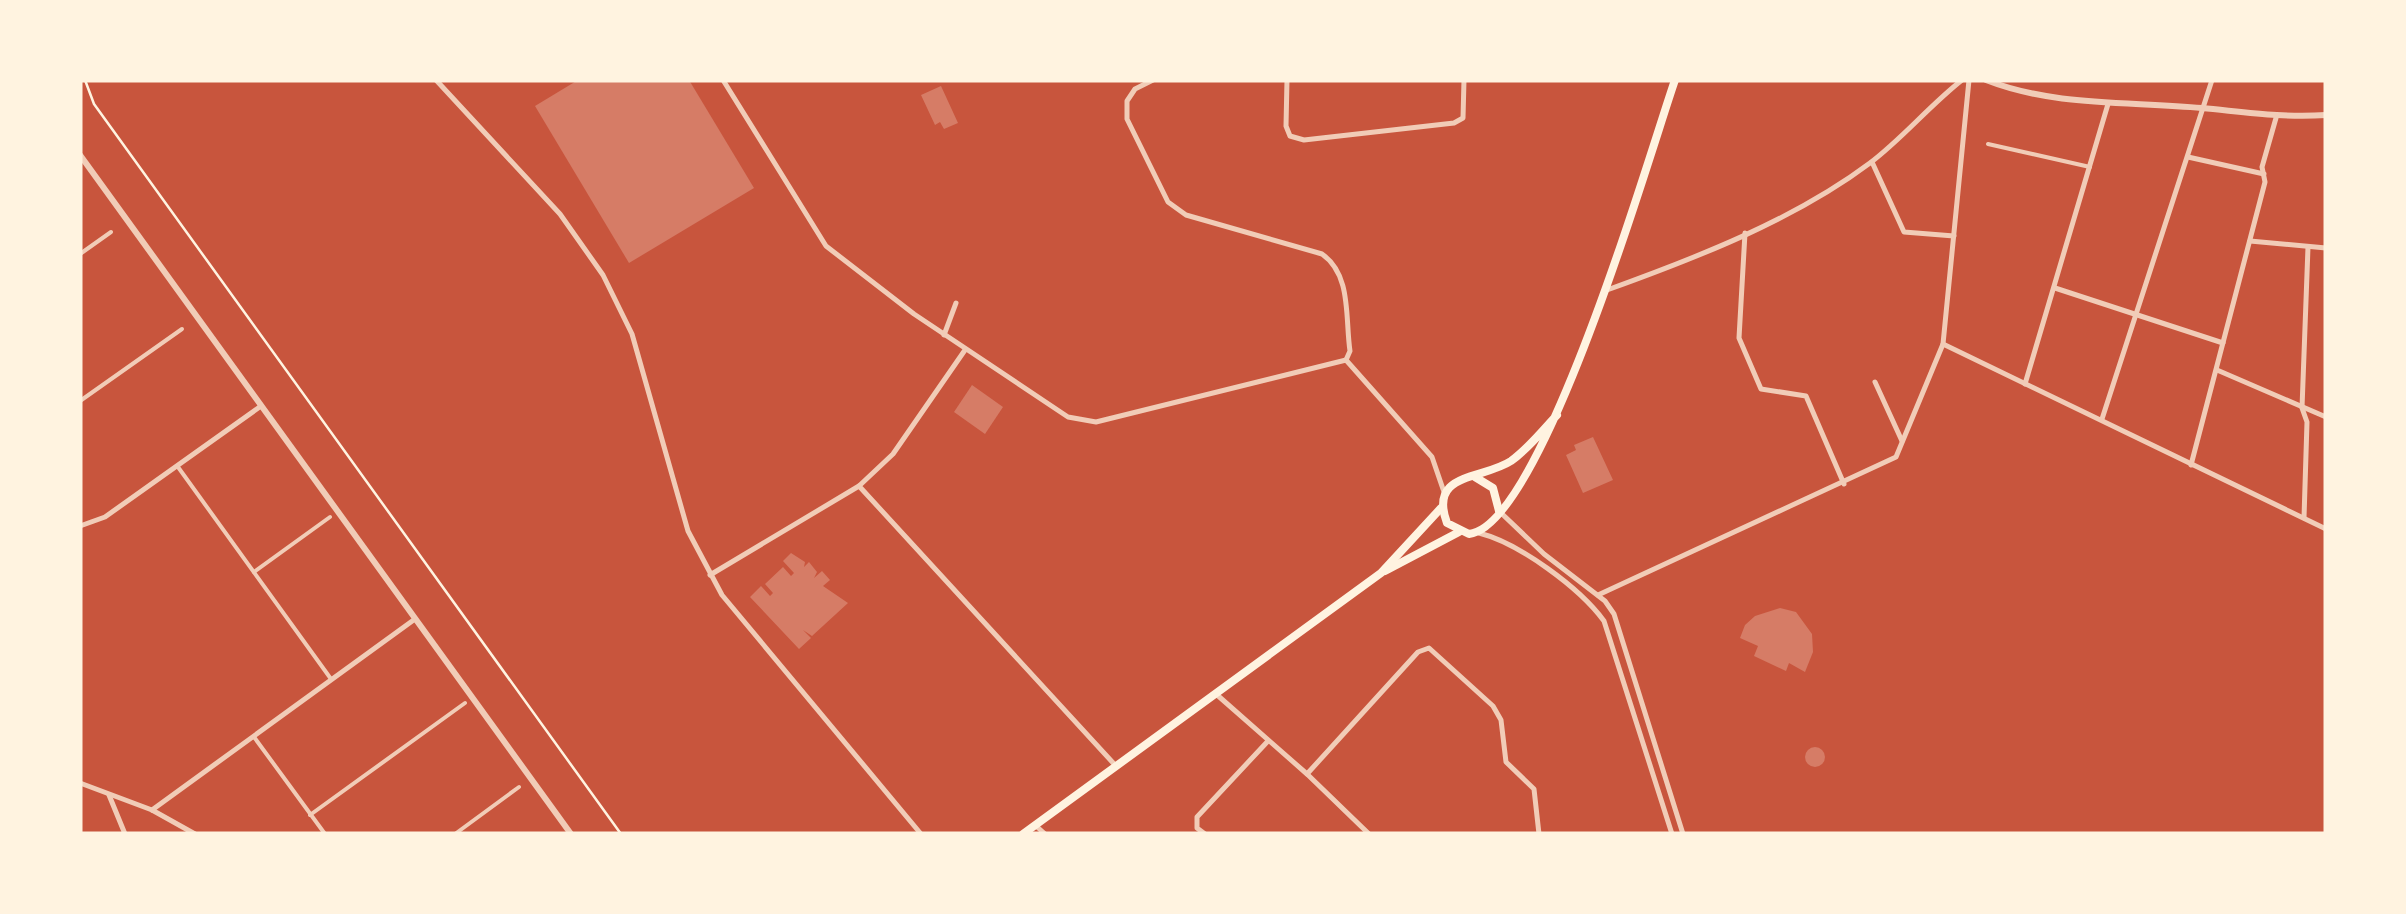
<svg xmlns="http://www.w3.org/2000/svg" width="2406" height="914" font-family="Inter,sans-serif">
<rect width="100%" height="100%" fill="#c8553d"/>
<g fill="#d67c66">
<polygon points="578,80 689,80 754,188 629,263 535,106"/>
<polygon points="941,86 958,123 944,129 940,122 935,125 921,95"/>
<polygon points="972,385 1003,407 985,434 954,412"/>
<polygon points="1593,437 1613,480 1583,493 1566,455 1576,450 1574,445"/>
<polygon points="791,553 805,562 804,567 809,562 817,572 814,578 822,571 830,580 823,586 848,603 812,636 803,630 811,638 799,649 750,597 761,586 770,596 773,593 765,584 783,567 791,576 794,573 783,561"/>
<polygon points="1780,608 1796,612 1812,634 1813,652 1805,672 1789,663 1786,671 1754,656 1758,646 1740,638 1745,625 1755,616"/>
<circle cx="1815" cy="757" r="10"/>
</g>
<g fill="none" stroke-linecap="round" stroke-linejoin="round">
<polyline stroke="#fff3e0" stroke-width="2.5" points="85,80 94,104 621,834"/>
<g stroke="#f1ccb7" stroke-width="4">
<polyline points="1988,144 2090,167"/>
<polyline points="80,254 111,232"/>
<polyline points="80,401 182,329"/>
<polyline points="178,467 331,679"/>
<polyline points="254,572 330,517"/>
<polyline points="254,737 325,834"/>
<polyline points="310,815 465,703"/>
<polyline points="455,834 519,787"/>
</g>
<g stroke="#f1ccb7" stroke-width="5">
<polyline points="436,80 560,214 603,275 632,334 688,531 722,595 921,834"/>
<polyline points="723,80 826,246 914,314 1068,417 1096,422 1346,360 1432,457 1444,492"/>
<path d="M1153,80L1135,89L1127,101V119L1168,202L1186,215L1322,254C1352,275 1345,318 1350,351L1346,360"/>
<polyline points="1287,80 1286,126 1290,136 1304,140 1454,123 1463,118 1464,80"/>
<polyline points="2188,157 2264,174"/>
<polyline points="1872,162 1904,232 1954,236"/>
<polyline points="1745,233 1739,338 1761,389 1806,396 1844,484"/>
<polyline points="2250,241 2326,248"/>
<polyline points="2055,288 2223,343"/>
<path d="M1607,290C1696,258 1794,220 1870,163C1903,138 1929,106 1962,80"/>
<polyline points="944,335 956,303"/>
<polyline points="1943,344 2326,529"/>
<polyline points="965,350 893,454 859,486 1115,765"/>
<polyline points="2217,370 2326,417"/>
<polyline points="1875,382 1902,441"/>
<polyline points="2025,384 2108,104"/>
<polyline points="2102,419 2212,80"/>
<polyline points="2191,465 2265,182 2262,167 2276,118"/>
<polyline points="1499,511 1544,554 1605,601 1614,614 1683,834"/>
<polyline points="2304,518 2307,422 2302,408 2308,247"/>
<polyline points="80,526 105,517 261,406"/>
<path d="M1479,533C1519,543 1580,588 1604,621L1672,834"/>
<polyline points="710,575 859,486"/>
<polyline points="1598,595 1896,457 1943,344 1969,80"/>
<polyline points="1216,694 1307,774 1418,652 1429,648 1493,706 1501,720 1506,762 1534,789 1539,834"/>
<polyline points="1307,774 1369,834"/>
<polyline points="80,783 152,810 195,834"/>
<polyline points="109,795 125,834"/>
<polyline points="152,810 415,619"/>
<polyline points="1035,825 1045,834"/>
<polyline points="1205,834 1197,828 1197,817 1268,741"/>
</g>
<g stroke="#f1ccb7" stroke-width="6">
<path d="M1986,80C2055,107 2130,101 2202,108C2245,112 2283,118 2326,115"/>
<polyline points="80,155 571,834"/>
</g>
<g stroke="#fff3e0" stroke-width="8">
<path d="M1557,415C1543,430 1528,449 1511,461C1482,480 1428,472 1447,523L1469,534C1542,526 1649,155 1675,80"/>
<polyline points="1475,477 1493,488 1499,511"/>
<polyline points="1385,571 1459,532"/>
<polyline points="1023,834 1381,573 1441,508"/>
</g>
</g>
<rect width="2406" height="914" fill="none" stroke="#fff3e0" stroke-width="165"/>
</svg>
